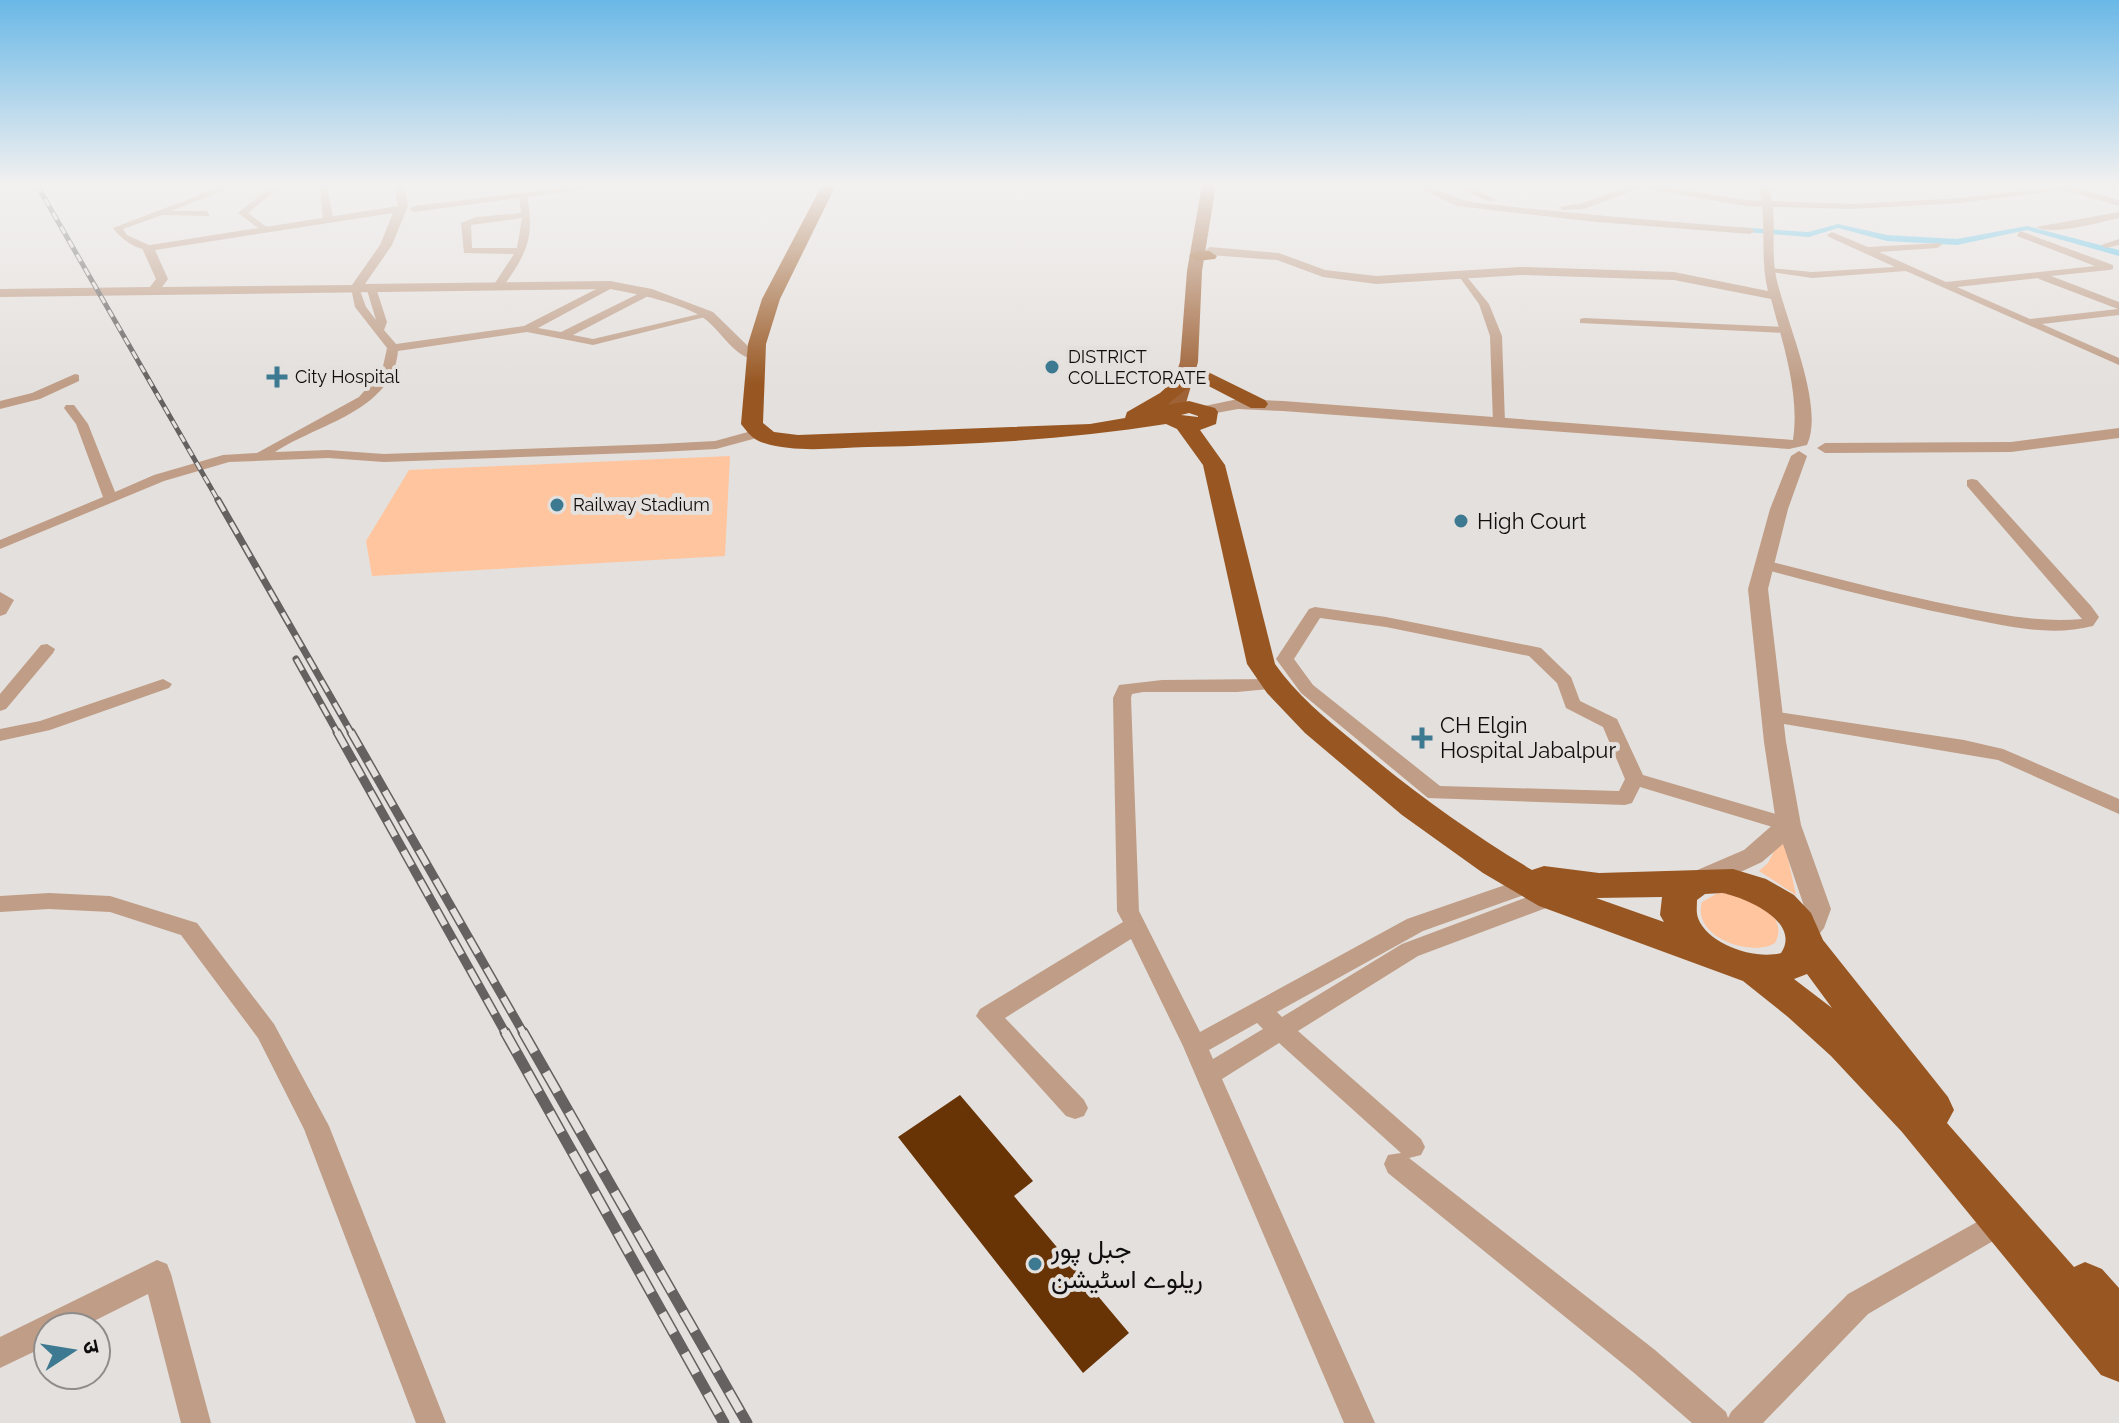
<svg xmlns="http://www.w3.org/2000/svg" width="2119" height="1423" font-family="Raleway,Vazirmatn,'Noto Sans Devanagari',sans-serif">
<rect width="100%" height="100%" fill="#e4e0dd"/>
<g fill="#ffc59f">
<polygon points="730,456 725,556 372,576 366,541 409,470"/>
<polygon points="1779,842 1785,845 1796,895 1759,871 1768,863"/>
<path d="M1718,893C1741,893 1792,912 1775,943C1751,958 1691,937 1702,902Z"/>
</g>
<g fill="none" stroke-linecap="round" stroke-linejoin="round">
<polygon fill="#4ebee6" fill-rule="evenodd" points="1838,224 1887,235 1957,239 2027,226 2119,250 2119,256 2027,230 1957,245 1887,241 1838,228 1809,237 1735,231 1731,229 1735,227 1808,232"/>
</g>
<polygon fill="#693405" points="960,1095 1033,1181 1014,1196 1129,1333 1083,1373 898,1137"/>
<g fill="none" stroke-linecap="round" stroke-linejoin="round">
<g fill="#bf9d86" fill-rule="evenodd">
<polygon points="118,185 112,189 108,186 108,185"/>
<path d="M226,185H238L171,211H207L210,216L162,215L123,229L127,235L151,246V250C136,250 122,240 113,228Z"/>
<polygon points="264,185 279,188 248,213 267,227 264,232 238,213 269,188"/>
<polygon points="324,185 328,188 333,219 328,222 323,219 320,188"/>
<path d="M1413,185C1435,185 1454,200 1478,203C1568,213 1659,221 1750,228L1755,231L1750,234L1597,222L1457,206Z"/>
<polygon points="1451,185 1463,185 1497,200 1490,202"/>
<polygon points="1632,185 1652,185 1746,200 1853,204 1960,198 2067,186 2071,189 1960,203 1853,209 1746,206 1641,188 1584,209 1563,210 1559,207 1583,203"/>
<path d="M523,192L527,195C535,237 527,254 502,288H494L493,286L514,254L464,253L461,223L476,217L521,213L519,195ZM522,218L517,248H472L471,225Z"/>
<path d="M2119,212V218C2099,222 2054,236 2036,227Z"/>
<path d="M2020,231L2113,265V269L2109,270L2051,276L2119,302V315L2042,324L2119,358V365L1906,271L1812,278L1764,271L1769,268L1812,272L1895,267L1829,237L1827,235L1832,232L1868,247L1940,243L1942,245L1937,248L1879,252L1946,282L2095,266L2017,236ZM2038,278L2039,279L2118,309L2030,319L1957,287Z"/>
<polygon points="2119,239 2119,245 2106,248 2101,245"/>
<polygon points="1463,272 1489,304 1502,336 1505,423 1499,427 1493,423 1490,336 1479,304 1458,275"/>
<path d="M610,282L614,283V287L538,328L561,332L648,289L652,290V294L573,335L593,339L708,312L713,315L593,345L527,332L398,351C393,411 317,424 275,452L328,450L384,454L659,444L715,441L759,429L765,433L764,436L716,449L659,452L384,462L328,458L229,462L164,481L0,549V540L103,497L76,424L64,408L66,405H74L88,424L115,492L154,475L223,455L257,453L359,397L382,371L387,348L355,307L351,288H359L366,307L376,320L367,290L376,288L387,322L384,330L396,344L524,326Z"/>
<polygon points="1584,318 1786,327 1792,330 1786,333 1580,323 1580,319"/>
<polygon points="75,374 79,375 79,381 40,399 0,409 0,401 32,393"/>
<path d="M1972,479L1977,480L2091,606L2099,617L2093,626C2047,638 1997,624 1952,615C1887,602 1823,585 1759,568L1756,565L1764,560C1827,576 1890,593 1955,606C1997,614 2039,623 2082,619L1967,486V480Z"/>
<polygon points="0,592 14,600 6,614 0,616"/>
<path d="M1315,607L1386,617L1541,648L1571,677L1580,701L1617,719L1643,775L1796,820L1799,825L1796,830L1789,832L1640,787L1632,803L1625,805L1428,798L1301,693L1276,659L1309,609ZM1320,618L1386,627L1529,656L1557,683L1566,708L1603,727L1625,779L1619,791L1440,786L1313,685L1294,659Z"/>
<polygon points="47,644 55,649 53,653 6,709 0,711 0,694 41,645"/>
<polygon points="163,679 172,684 169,688 50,730 0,741 0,729 40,721"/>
<path d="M1274,679L1280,680L1283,684L1280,688L1237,692H1143L1132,694L1131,698L1139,911L1200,1032L1407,919L1534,875L1541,877L1545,883L1541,889L1423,931L1277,1012L1282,1017L1402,944L1549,889L1557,887L1565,889L1568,895L1565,901L1418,956L1298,1031L1421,1139L1425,1147L1421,1155L1409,1158L1655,1350L1726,1412L1728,1418L1731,1412L1848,1294L2002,1208L2012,1212L2016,1221L2012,1230L1868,1314L1763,1423H1692L1633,1372L1388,1173L1384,1164L1388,1155L1401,1153L1279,1043L1222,1079L1375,1423H1344L1183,1046L1131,939L1005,1018L1084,1100L1088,1108L1084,1116L1075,1119L1066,1116L976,1016L980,1009L1123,922L1117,911L1113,698L1119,685L1162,680ZM1257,1023L1263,1029L1213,1059L1209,1050Z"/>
<polygon points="1772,711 1964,740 2003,749 2119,799 2119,814 1998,760 1766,721 1763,717 1766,713"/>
<polygon points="49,893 110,896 197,923 274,1024 329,1126 446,1423 416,1423 304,1129 258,1038 181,935 110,912 49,909 0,912 0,896"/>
<polygon points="157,1260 167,1264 171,1274 211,1423 181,1423 148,1294 82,1327 48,1327 48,1345 0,1368 0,1337"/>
</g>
<g fill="#bf9d86" fill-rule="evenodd">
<path d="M394,185H404L408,206L392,245L365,284L610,281L652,289L713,312L753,351L765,356L758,360C734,358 723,333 705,319C683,303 637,294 610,289L0,297V289L150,287L156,279L142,248L144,246L398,206ZM393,213L380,245L352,285L162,287L168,279L155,250Z"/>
<polygon points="587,185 618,185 414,212 409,209 414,206"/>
<path d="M1758,185H1768C1778,214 1771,242 1775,271C1782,314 1826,404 1807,445L1789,449L1283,411L1238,409L1205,415L1197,410L1200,407L1238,399L1283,401L1793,440C1800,393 1783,344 1771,299L1674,280L1521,275L1376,284L1323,277L1277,260L1210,255L1204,251L1210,247L1279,253L1325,270L1376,276L1521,267L1674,272L1768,291C1759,256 1768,220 1758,185Z"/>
<polygon points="2047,185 2064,185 2119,200 2119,206"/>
<polygon points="2119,428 2119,438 2011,452 1825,453 1817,448 1825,443 2011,442"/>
<polygon points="1799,451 1807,456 1788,509 1768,589 1786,742 1801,825 1831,909 1824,928 1814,941 1804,944 1794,941 1791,934 1805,909 1783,844 1762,862 1706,888 1697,890 1688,888 1684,881 1688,874 1744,850 1776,822 1764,742 1748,589 1770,509 1791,456"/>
</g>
<polygon fill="#9e6236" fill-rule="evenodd" points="1202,185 1216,185 1202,271 1198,362 1184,410 1174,416 1164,410 1180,362 1187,271"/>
<g fill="#985722" fill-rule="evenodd">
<path d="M822,185H836L780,299L766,344L763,423L774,432L798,435L1090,424L1125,418L1127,412L1160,393L1181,374L1202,369L1265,400L1268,404L1265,408H1251L1197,380L1167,405L1189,401L1215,408L1218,412L1216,424L1200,430L1225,465L1275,664C1296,694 1325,718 1353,741C1409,789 1469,832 1532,870L1544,866L1599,873L1733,869L1766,879L1794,895L1811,913L1823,940L1948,1097L1954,1110L1947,1123L2074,1267L2085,1262L2102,1269L2119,1288V1382L2101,1375L1902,1132L1831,1056L1788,1017L1743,981L1539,906L1483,873L1402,815L1305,733L1267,693L1247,664L1203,465L1177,429L1166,424C1067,440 967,445 867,447C834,448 796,453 764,443C753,440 748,433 741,424L748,344L762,299ZM1189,413L1198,416V417L1181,415ZM1722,893C1745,897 1802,922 1781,953C1756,960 1708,945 1698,918C1696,912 1697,906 1697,900L1705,894ZM1662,897L1660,915L1664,922L1596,898ZM1807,974L1832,1008L1794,979Z"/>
<polygon points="1209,251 1217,256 1215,259 1197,261 1189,256 1197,251"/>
</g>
<defs>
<polyline id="rail-far3" points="37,185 219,502"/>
<g id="rail-far2">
<polyline points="218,500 352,734"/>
<polyline points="296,659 338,734"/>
</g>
<g id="rail-far1">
<polyline points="337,732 506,1034"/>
<polyline points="351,732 524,1034"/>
</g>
<g id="rail">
<polyline points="505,1032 724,1423"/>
<polyline points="523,1032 747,1423"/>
</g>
</defs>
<use href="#rail-far3" stroke="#646160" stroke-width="5"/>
<use href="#rail-far2" stroke="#646160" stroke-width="7"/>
<use href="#rail-far1" stroke="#646160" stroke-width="9"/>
<use href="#rail" stroke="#646160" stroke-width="11"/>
<use href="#rail-far3" stroke="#e4e0dd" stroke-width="3" stroke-dasharray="8" stroke-linecap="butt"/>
<use href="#rail-far2" stroke="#e4e0dd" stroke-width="4" stroke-dasharray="13" stroke-linecap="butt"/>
<use href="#rail-far1" stroke="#e4e0dd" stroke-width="6" stroke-dasharray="17" stroke-linecap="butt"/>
<use href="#rail" stroke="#e4e0dd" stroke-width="8" stroke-dasharray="23" stroke-linecap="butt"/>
</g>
<linearGradient id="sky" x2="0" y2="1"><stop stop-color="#6ab8e7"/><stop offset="0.48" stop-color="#f3f1f0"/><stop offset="1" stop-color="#f3f1f0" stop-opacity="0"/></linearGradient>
<rect width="2119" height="384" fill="url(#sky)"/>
<g fill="#3d7a91" stroke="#e4e0dd" stroke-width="3">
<circle cx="1052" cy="367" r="8"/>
<path d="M273 365h8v8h8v8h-8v8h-8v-8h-8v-8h8z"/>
<circle cx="557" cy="505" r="8"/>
<circle cx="1461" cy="521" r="8"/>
<path d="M1418 726h8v8h8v8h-8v8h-8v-8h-8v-8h8z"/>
<circle cx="1035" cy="1264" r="8"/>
</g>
<g text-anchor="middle" stroke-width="8" stroke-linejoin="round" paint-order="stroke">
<g font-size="18" fill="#0f0d0d" stroke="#e4e0dd" text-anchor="start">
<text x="1068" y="363">DISTRICT<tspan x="1068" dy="21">COLLECTORATE</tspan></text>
<text x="295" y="383">City Hospital</text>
<text x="573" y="511">Railway Stadium</text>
</g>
<g font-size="22" fill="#0f0d0d" stroke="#e4e0dd" text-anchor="start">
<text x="1477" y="529">High Court</text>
<text x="1440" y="733">CH Elgin<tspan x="1440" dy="25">Hospital Jabalpur</tspan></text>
</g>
<g font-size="26" fill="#0f0d0d" stroke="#e4e0dd" text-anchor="start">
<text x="1051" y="1258">جبل پور<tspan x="1051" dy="30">ریلوے اسٹیشن</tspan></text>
</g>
</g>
<g transform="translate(72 1351) rotate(78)"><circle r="38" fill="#e4e0dd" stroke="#8f8c8a" stroke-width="2"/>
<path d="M0-6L14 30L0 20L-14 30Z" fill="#3d7a91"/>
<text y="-12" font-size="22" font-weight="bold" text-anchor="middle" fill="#0f0d0d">उ</text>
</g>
</svg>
